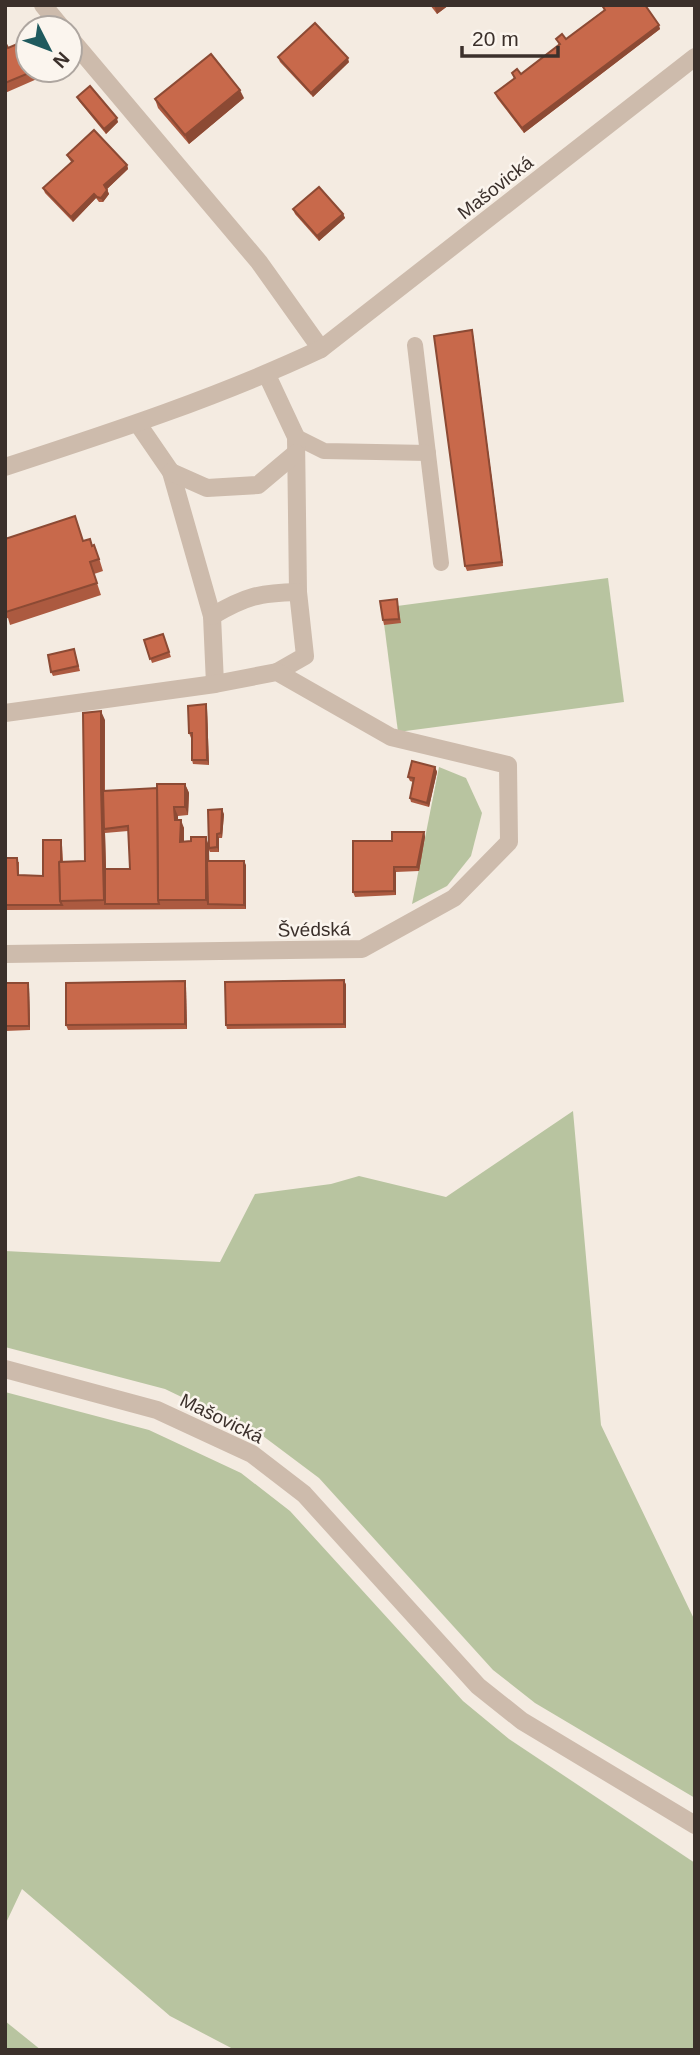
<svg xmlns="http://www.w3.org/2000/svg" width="700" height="2055" font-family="Arial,sans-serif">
<rect width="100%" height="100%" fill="#f4ebe1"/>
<g fill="#b8c4a0">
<polygon points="608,578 624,702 398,732 382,608"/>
<polygon points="439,767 466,778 482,813 471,856 447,886 412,904"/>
<polygon points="573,1111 601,1425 695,1621 695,1798 535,1703 493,1670 319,1478 263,1436 165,1389 5,1347 5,1251 220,1262 255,1194 331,1184 359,1176 446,1197"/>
<polygon points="5,1392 149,1430 241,1473 290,1511 463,1701 509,1739 695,1863 695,2050 235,2050 170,2016 22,1889 5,1925"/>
<polygon points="5,2021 41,2050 5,2050"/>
</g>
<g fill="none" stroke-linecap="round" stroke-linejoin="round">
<g stroke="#cdbbac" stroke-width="16">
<polyline points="415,345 441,563"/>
<polyline points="296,437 324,451 428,453"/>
</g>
<g stroke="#cdbbac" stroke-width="18">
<polyline points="43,5 62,28"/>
<polyline points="70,38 259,262 321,349"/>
<polyline points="267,375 296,437 298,592 305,656 277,672"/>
<polyline points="138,424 171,472 212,616 215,684"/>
<polyline points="171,472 207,488 258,485 296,453"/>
<path d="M212,616C246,596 259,593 298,592"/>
<polyline points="5,713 215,684 277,672 391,737 508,765 509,842 454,898 362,949 5,954"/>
</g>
<g stroke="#cdbbac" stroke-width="18">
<path d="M5,467C112,432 219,397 321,349L695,57"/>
<polyline points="5,1369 157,1410 252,1454 304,1494 478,1686 522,1721 695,1825"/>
</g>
</g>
<g fill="#ac5a40" fill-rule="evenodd">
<polygon points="430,5 449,5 437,14"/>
<polygon points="601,5 645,5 660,29 524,133 497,98 495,93 514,79 512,73 521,74 559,45 556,39 566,39 604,10"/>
<polygon points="5,42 8,48 34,70 37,79 5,93"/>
<polygon points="278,57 349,62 313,97 280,62"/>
<polygon points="77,97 118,122 106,134 79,101"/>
<polygon points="244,98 189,144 158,108 155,99"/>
<polygon points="67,155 127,165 128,169 107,189 109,194 103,202 99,202 96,198 73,222 45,193 43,188 72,163 69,159"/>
<polygon points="293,209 343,214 345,218 319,241 295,214"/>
<polygon points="472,330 473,335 503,566 467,571 465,566"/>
<polygon points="5,539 83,541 92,546 99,558 103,571 94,574 101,595 10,625 8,618 5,619"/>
<polygon points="397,599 401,623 384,625 383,620"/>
<polygon points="163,634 171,657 152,663 144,640"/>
<polygon points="74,649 80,671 53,676 51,672"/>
<polygon points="206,704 207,709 209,765 193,764 192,760 192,738 191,738 189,733"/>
<path d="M105,720V791L157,788L185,784L189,793L188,815L178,816V820L184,828V842L208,844L224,814L222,838H219V852H210L209,850V861L246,865V909L5,910V858L19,862V875L43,876L62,845L63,861H85ZM128,831L130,869H106L105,833Z"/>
<polygon points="435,767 437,772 429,807 411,802 410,798 413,782 410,781 408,777"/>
<polygon points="424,832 425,837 419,871 396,872 396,895 355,897 353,892 392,841"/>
<polygon points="344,980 346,985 346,1028 227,1029 226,1025"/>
<polygon points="5,983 29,987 30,1030 5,1031"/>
<polygon points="186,986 187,1029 68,1030 66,1025"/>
</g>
<g fill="#8c4a34">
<polygon points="434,5 449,5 437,14"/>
<polygon points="659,25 660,29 524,133 522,128"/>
<polygon points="348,58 349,62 313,97 311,93"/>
<polygon points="240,90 244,98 189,144 185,135"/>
<polygon points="117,118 118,122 106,134 104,129"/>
<polygon points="127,165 128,169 106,190 104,185"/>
<polygon points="107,190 109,194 103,202 101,198"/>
<polygon points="94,194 96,198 73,222 71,217"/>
<polygon points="343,214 345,218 319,241 317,236"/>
<polygon points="472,330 473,335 503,566 502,562"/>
<polygon points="206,704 207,709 209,765 207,760"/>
<polygon points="101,711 105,720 104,829 105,833 107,904 105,904 104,900 101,787"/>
<polygon points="435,767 437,772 429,807 427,803"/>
<polygon points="185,784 189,793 188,815 185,807"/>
<polygon points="174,807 178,816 178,829 175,820"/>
<polygon points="222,809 224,814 222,838 221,833"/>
<polygon points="181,820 184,828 184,850 180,842"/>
<polygon points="424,832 425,837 419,871 417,867"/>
<polygon points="217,834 219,838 219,852 217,847"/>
<polygon points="206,837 209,846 210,904 208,904 206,900"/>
<polygon points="61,840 62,845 63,901 62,901"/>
<polygon points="244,861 246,865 246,909 244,905"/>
<polygon points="394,867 396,872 396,895 394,891"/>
<polygon points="344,980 346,985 346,1028 344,1024"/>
<polygon points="185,981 186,986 187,1029 185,1024"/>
<polygon points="28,983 29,987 30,1030 29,1026"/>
</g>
<g fill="#c8694b" stroke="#8c4a34" stroke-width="2">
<polygon points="602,5 645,5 659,25 522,128 495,93 515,78 512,73 517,69 521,74 560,44 556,39 562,34 566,39 605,10"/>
<polygon points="315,23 348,58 311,93 278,57"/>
<polygon points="5,42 8,48 22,42 28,56 28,70 34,71 5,83"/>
<polygon points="211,54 240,90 185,135 155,99"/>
<polygon points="90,86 117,118 104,129 77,97"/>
<polygon points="94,130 127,165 104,185 107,190 101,198 97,197 94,194 71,217 43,188 73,161 67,155"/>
<polygon points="319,187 343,214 317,236 293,209"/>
<polygon points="472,330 502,562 465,566 434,336"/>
<polygon points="75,516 83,541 90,539 92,546 94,545 99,559 90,562 97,583 6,612 5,539"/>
<polygon points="397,599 399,619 383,620 380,601"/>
<polygon points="163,634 169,652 150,659 144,640"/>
<polygon points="74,649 78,666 51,672 48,655"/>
<polygon points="206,704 207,760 192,760 192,733 189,733 188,706"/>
<polygon points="101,711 101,787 104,900 60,901 59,862 85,861 83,713"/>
<polygon points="412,761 435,767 427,803 410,798 414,778 408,777"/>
<polygon points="157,784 185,784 185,807 174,807 175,820 181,820 180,842 191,841 191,837 206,837 206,900 158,900"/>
<polygon points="157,788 158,900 159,904 105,904 105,869 130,869 128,826 104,829 103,791"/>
<polygon points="222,809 221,833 217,834 217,847 209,848 208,810"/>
<polygon points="392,832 424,832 417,867 394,867 394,891 353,892 353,841 392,841"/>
<polygon points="43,840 61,840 61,861 59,862 60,901 62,905 5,905 5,858 17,858 18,875 43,876"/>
<polygon points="207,861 244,861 244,905 208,904"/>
<polygon points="344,980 344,1024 226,1025 225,982"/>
<polygon points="185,981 185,1024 66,1025 66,983"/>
<polygon points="5,983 28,983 29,1026 5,1026"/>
</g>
<g text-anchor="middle" stroke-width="5" stroke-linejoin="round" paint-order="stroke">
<g font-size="19" fill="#3b302b" stroke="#fbf5ee">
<text transform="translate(495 187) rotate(-38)" y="7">Mašovická</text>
<text transform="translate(314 929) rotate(-1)" y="7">Švédská</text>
<text transform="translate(222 1418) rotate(26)" y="7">Mašovická</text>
</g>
</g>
<rect width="700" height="2055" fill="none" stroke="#3b302b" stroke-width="14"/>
<g transform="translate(49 49) rotate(132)"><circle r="33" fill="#fbf5ee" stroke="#aea6a0" stroke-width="2"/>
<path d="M0-5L12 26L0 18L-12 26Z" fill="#1f5a5e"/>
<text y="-10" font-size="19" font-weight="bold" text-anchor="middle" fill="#3b302b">N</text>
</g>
<path d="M462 46v10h96v-10" fill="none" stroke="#3b302b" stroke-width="3.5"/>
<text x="472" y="46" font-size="21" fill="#3b302b" stroke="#fbf5ee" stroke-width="5" paint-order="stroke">20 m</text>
</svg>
